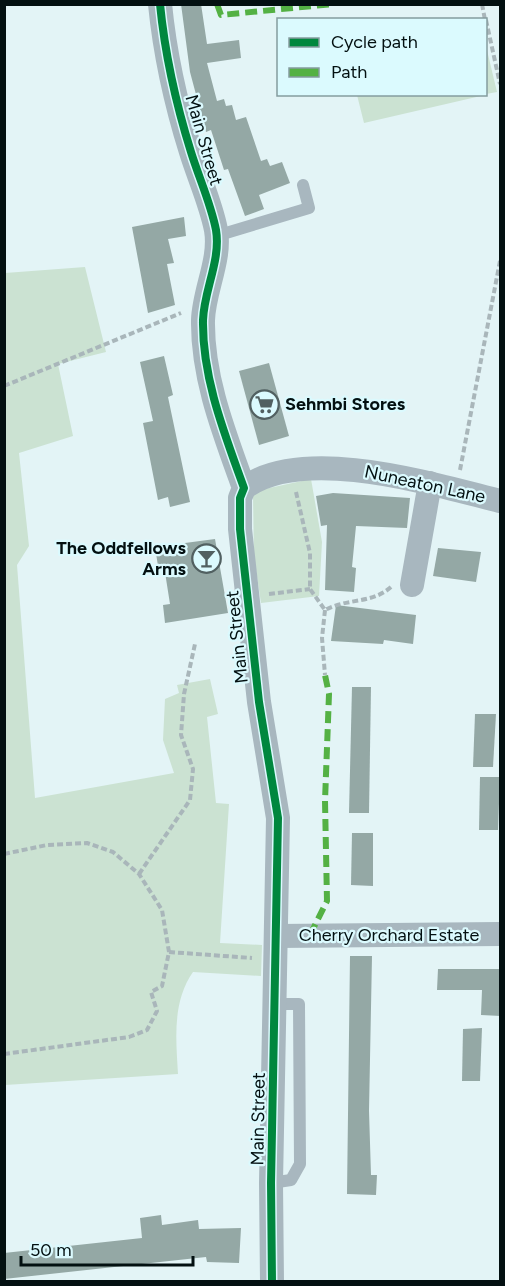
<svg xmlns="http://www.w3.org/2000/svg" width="505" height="1286" font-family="Figtree,sans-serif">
<rect width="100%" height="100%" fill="#e3f4f6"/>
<g fill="#cbe2d2">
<polygon points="486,46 497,92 486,94"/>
<polygon points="357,95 357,94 485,95 364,123"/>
<path d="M85,267L106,352L58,364L73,436L19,453L29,546L17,565L35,798L174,773L163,740L165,699L179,693L177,685L210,679L218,714L207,717L216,803L229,804L220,943L262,945L261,976L193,972C172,1002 176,1039 178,1074L5,1085V273Z"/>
<polygon points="311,479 322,542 319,596 261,603 254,556 253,496 260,490"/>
</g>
<g fill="#94a8a5">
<polygon points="181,4 201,4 207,44 239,40 241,58 207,63 217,101 224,99 226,106 232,105 236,120 246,117 261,161 267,159 270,166 282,162 290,183 259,195 264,209 245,216 228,169 224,170 211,130 206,132 190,72"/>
<polygon points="184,217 186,236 168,239 174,263 167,264 175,305 148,313 132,227"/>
<polygon points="164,356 173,395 168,397 190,502 170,507 168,497 158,500 143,423 153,421 140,362"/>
<polygon points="269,363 289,436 259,445 239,371"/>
<polygon points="333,493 410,498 407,528 356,526 352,567 356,568 354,592 325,590 327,525 321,526 316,496"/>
<polygon points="215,539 228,613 165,623 163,605 170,604 164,566 158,566 155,547"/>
<polygon points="438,548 481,552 476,582 433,576"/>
<polygon points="336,605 416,615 413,644 384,640 383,644 331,641"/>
<polygon points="352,687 371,687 369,813 349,813"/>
<polygon points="475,714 496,714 493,767 473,767"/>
<polygon points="480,777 500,777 498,830 479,830"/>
<polygon points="352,833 373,833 373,886 351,885"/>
<polygon points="350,956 372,956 369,1111 371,1175 377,1175 376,1195 347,1194"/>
<polygon points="438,969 501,969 501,1016 481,1015 482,990 437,990"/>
<polygon points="482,1028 480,1081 462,1081 463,1029"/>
<polygon points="161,1215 162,1225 198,1220 199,1229 241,1228 239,1263 207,1262 206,1257 4,1279 4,1253 142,1238 140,1218"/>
</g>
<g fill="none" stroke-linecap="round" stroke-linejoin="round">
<g stroke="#a9b6ba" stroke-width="4" stroke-dasharray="6 3" stroke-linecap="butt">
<polyline points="482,4 485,20"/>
<polyline points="486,20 500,84"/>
<polyline points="4,386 181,313"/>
<polyline points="460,470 500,261"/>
<path d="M296,492L310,553V589L325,610C347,598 372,604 391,587"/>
<polyline points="269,594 310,589"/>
<polyline points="325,610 322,638 325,675"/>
<polyline points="4,854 47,845 87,843 113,852 139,874 162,910 169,952 162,986 151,992 157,1011 147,1030 129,1037 4,1054"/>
<polyline points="139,874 190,800 193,769 181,735 184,694 195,644"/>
<polyline points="169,952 252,958"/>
</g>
<g stroke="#a8b7bf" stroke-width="12">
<polyline points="216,236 309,208 303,185"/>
<polyline points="271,1183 291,1180 300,1164 299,1004 275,1004"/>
</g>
<g stroke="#a8b7bf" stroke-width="24">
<path d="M160,4C165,55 176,104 191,152C199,178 211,204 216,230C221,260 204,290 203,320C202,378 225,435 244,488L240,498V529L259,702L278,818L271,1183L272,1282"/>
<path d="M244,488C304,444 435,485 500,501"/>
<polyline points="412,585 430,483"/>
<polyline points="277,936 500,934"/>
</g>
<g stroke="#54b144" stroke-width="6" stroke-dasharray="12 6" stroke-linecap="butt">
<polyline points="217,4 221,15 333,4"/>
<polyline points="310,935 327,901 325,801 329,694 325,675"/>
</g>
<defs>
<path id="cycleway" d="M160,4C165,55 176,104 191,152C199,178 211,204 216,230C221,260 204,290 203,320C202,378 225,435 244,488L240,498V529L259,702L278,818L271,1183L272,1282"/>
</defs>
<use href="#cycleway" stroke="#dbfafe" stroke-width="11"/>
<use href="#cycleway" stroke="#00873e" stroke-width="8"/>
</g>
<defs>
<symbol id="supermarket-ring" viewBox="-11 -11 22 22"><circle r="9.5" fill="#dbfafe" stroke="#516061" stroke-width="1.5"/><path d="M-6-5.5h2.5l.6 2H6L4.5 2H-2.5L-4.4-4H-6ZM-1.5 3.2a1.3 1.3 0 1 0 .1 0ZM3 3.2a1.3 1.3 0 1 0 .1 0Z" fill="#516061"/></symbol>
<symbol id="bar-ring" viewBox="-11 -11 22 22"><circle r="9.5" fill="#dbfafe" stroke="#516061" stroke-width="1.5"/><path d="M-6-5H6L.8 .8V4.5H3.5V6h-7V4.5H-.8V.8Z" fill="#516061"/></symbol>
</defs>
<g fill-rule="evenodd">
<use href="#supermarket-ring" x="248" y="388" width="33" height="33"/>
<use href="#bar-ring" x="190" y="542" width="33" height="33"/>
</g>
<g text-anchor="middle" stroke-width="4.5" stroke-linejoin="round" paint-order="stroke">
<g font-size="18" fill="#031011" stroke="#dbfafe">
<text transform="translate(204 140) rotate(74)" y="6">Main Street</text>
<text transform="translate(425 484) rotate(12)" y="6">Nuneaton Lane</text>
<text transform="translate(237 637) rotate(-96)" y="6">Main Street</text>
<text x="389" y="941">Cherry Orchard Estate</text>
<text transform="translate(258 1119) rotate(-89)" y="6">Main Street</text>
</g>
<g font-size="18" font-weight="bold" fill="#031011" stroke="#dbfafe" text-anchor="start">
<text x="285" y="410">Sehmbi Stores</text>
<text x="186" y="554" text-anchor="end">The Oddfellows<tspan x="186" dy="21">Arms</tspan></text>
</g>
</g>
<rect width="505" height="1286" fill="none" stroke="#031011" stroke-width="12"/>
<rect x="277" y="18" width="210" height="78" fill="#dbfafe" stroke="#859c9f" stroke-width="1.5"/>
<rect x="289" y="38" width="30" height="9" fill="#00873e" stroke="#859c9f" stroke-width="1.5"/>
<text x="331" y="48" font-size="18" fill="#031011">Cycle path</text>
<rect x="289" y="68" width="30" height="9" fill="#54b144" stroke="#859c9f" stroke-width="1.5"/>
<text x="331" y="78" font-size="18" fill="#031011">Path</text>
<path d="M21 1256v9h172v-9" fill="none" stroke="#031011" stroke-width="3"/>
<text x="30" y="1256" font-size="18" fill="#031011" stroke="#dbfafe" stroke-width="4.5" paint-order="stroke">50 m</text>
</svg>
